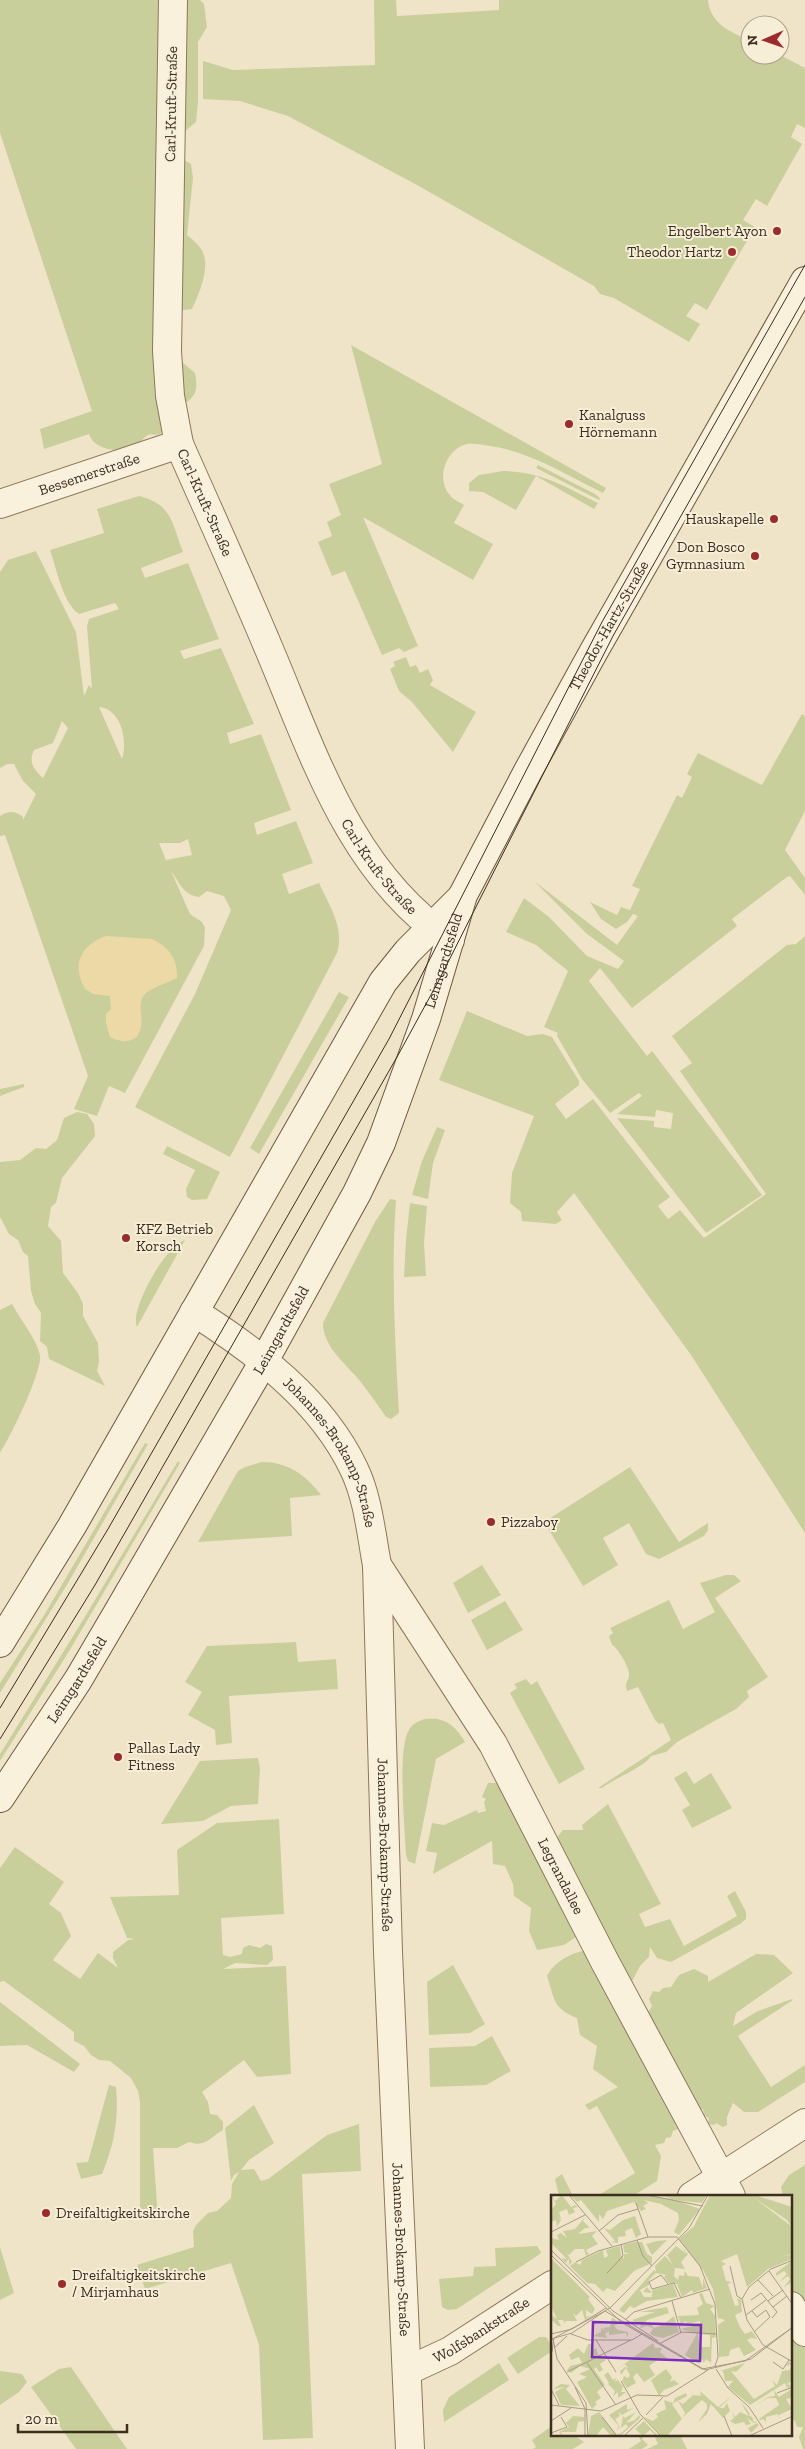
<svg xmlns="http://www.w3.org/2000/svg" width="805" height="2449" viewBox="0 0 805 2449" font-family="'Zilla Slab',serif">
<rect width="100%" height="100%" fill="#f0e4c8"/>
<path fill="#c9cf9b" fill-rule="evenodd" d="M0,0H200L204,4L207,27L198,42V102L196,122L184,132L172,152L191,164L193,178L187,235C192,239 198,244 201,249C212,265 199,294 192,309L176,311L175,336L181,347L182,362L195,373C199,394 194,399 176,408L173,418L160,434C157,435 151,434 148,435C144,437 141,443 136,445C122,454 94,451 89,434L44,449L40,429L92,411L0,133Z
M374,0H396L397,16L499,10V0H708C711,25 730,31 750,41V55H770L776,58L780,55L805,68V128L797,124L791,137L802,144L767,206L756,199L743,220L755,227L707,310L695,303L686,316L700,324L689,342L614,298L600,294L594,286L417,185L288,116L240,101L203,99V61L233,70L375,65Z
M351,345L606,488L603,493C566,475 531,452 490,446C483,445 474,443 467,444C446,449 436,478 449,494C452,499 459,502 464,505L454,523L493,544L473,580L363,517L418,646L404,652L399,648L382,655L345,571L332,576L318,542L332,536L327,522L341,515L329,484L382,464Z
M538,465L595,494L600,498L599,500L536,468Z
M503,471C543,472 563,486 598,503L594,509L536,476L516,510L483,492L469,491V483L479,475Z
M139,496C172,504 172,523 183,552L141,568L145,578L188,563L219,639L180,651L184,659L221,648L254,724L227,733L230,744L261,734L291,810L254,823L257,835L296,821L313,863L282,874L289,894L319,883C329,905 345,928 337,953L230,1157L135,1107L195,994L231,910L224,896L207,891L199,897C183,895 180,883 171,871L190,914L202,922L205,928L204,946L125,1093L109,1086L97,1116L74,1109L88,1076L5,835L0,836V816C8,811 15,810 23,817V820L36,794L23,781L14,764H7L0,768V572L8,560L36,551L76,632L84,696L89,685L92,689L87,626L89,619L119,609L115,603L79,614C63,604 56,567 50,550L104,533L97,509ZM99,707C121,709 128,740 122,759ZM62,721L68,728L43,778C34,769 28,763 34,750L53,743ZM188,839L192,855L166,860L159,843H180Z
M406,657L410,667L416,665L420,673L428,669L433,680L430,685L476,712L453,752L412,702L399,691L390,669L395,666L393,662Z
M802,714L805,716V811L785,850L805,878V895L790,876L787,877L732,919L737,926L632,1008L600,968L589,981L647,1056L652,1051L762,1195L706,1233L617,1118L654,1121V1127L671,1129L673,1113L656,1110L655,1117L617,1114L642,1096L639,1093L610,1113L582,1079L557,1036L558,1033L544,1027L568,971L536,945L506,932L524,898L549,917L587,956L618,969L624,961L587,934L534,881L617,945L638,916L633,914L627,922L616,929L601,919L590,902L617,915L621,907L630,910L640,889L632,886L677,795L682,798L692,777L687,774L698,753L762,785Z
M805,936V1533L691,1355L574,1193L557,1212L562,1220L556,1224L522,1221L521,1212L510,1203L512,1173L534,1116L439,1080L467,1011L527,1036L543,1034L552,1037L579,1081V1085L555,1104L566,1119L593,1099L670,1197L658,1206L668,1219L680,1210L704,1238L766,1194L680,1071L692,1063L672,1036L787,945L796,944Z
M339,992L349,997L259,1154L250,1148Z
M24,1084V1087L0,1096V1089Z
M77,1112L87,1114L94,1124L95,1136L62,1178L56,1203L51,1207L48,1226L61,1241L63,1273L78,1293L83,1304V1316L98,1343L99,1362L97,1371L105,1386L49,1359L47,1347L40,1341L41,1313L35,1304L31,1291L28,1256L23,1252L18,1240L9,1234L0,1217V1162L20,1160L36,1148L46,1149L57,1140L64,1118Z
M437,1127L445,1130L433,1163L428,1199L412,1195L422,1161Z
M167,1146L220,1172L207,1199L192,1200L187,1197L186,1189L195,1170L163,1154Z
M390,1199L396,1200C391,1271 395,1342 399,1413L391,1419L386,1417C378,1405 369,1393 360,1381C346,1364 323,1347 323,1323L375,1222Z
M410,1203L427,1206L424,1243L426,1276L404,1277L406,1240Z
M185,1240L137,1327C129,1310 166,1245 185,1240Z
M12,1304C20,1319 36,1338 40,1355C43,1370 10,1438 0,1453V1310Z
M145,1443L148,1444L68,1583L0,1693V1683L43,1617Z
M178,1461L180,1463L68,1653L0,1761V1754L83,1620Z
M262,1462C288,1462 306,1475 321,1495L290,1498L292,1536L198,1542L238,1471L245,1467Z
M630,1467L679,1542L708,1523V1530L704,1536L659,1559L646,1554L629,1523L603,1538L618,1565L583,1586L544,1522Z
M482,1565L501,1595L468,1613L453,1583Z
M726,1575H734L741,1581L715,1598L768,1677L747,1691L749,1697L736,1709L677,1742L666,1752L651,1756C646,1766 612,1780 602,1788H598L671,1740L663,1723L659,1724L655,1720L638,1687L627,1691L626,1686C626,1681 629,1680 629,1675C630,1668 617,1647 612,1645L609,1636L613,1633L610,1628L669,1600L683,1629L715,1612L700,1583Z
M505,1601L523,1630L487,1650L471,1620Z
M296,1642L298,1662L336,1659L338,1689L229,1696L232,1743L216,1745L215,1730L188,1715L202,1692L185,1682L207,1646Z
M526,1679L531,1685L537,1681L585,1769L559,1784L510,1693L517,1688L514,1684Z
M425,1719C444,1716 456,1726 465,1742L436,1759L415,1864L408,1861L406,1855C405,1830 397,1748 409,1730C412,1724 418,1721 425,1719Z
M258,1758L260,1768L258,1804L231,1806L203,1821L161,1824L200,1761Z
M686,1771L694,1784L711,1773L732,1808L692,1828L682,1810L690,1805L674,1778Z
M488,1783H501L554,1841L563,1830H583L582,1825L608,1804L661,1904L639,1914L645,1927L670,1919L684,1946L737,1916L727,1896L735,1891L746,1912V1919L740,1924L671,1962L657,1958L650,1947L649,1957L640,1966L623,1999L642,2022L652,2006L649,1999L653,1991L659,1992L663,1988L671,1987L679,1975L694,1969L708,1976V1982L756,1954L774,1955L793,1973L736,2013L733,2026L758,2011L792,1999L793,2000L738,2036L771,2087L805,2065V2082L758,2112H744L733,2103L727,2117V2125L723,2127L716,2123L714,2125L708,2124L709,2118L704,2116L703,2109L680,2120L675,2125L678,2129L673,2131L671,2137L666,2138L664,2143L655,2145L661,2156L657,2181L633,2196H597L635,2173L597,2106L589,2110L585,2105L618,2087L593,2069L597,2046L580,2035L577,2018C552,2008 555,1999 547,1976C555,1961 573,1951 590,1950L580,1921L576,1937L564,1945L537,1950L529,1931L531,1908L514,1896L513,1884L505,1866L493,1864L492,1841L433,1874L437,1853L426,1851L432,1823L444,1825L477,1810L478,1813L486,1811L484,1802L486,1799L482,1797Z
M279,1819L284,1914L221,1918L223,1955L230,1957L242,1954L243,1948L249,1945L260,1948L266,1944L272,1946L273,1960L267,1965L235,1963L223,1969L286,1966L291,2074L257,2077L244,2060L202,2092L208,2102L210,2114L217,2115L223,2122V2130C210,2137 206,2148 189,2142L177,2148H153L158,2218L143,2219L140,2216V2102L138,2091L131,2078L110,2061L99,2060L91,2055L84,2046L74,2041V2032L4,1981L0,1982V1868L15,1847L64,1882L49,1904L61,1913L71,1936L53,1960L80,1979L98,1953L118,1968L113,1958V1952L128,1940L135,1939L127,1938L110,1897L179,1895L177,1850L217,1823Z
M453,1965L485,2024L470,2033L429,2035L427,1982Z
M0,2002L80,2064L74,2072L27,2045L0,2046Z
M492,2036L511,2071L486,2085L430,2087L429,2048L475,2046Z
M109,2085L116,2087C119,2120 114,2145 102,2174L81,2179L76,2163L88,2162Z
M254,2105L274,2143L249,2160L241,2170L254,2169L261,2181L268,2179L327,2135L359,2124L361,2171L302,2174L313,2438L263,2440L259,2345L231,2263L145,2289L137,2265L194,2247L193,2231L196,2225L208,2213L217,2211L231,2198L232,2184L239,2172L234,2175L231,2181L225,2128Z
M805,2165V2449H803L799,2437L803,2427H797L795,2421L791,2418V2196H783L781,2187L789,2175Z
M562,2174L573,2196H559L555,2179Z
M537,2246L541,2252L540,2254L457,2309L448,2310L442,2307L439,2279L473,2276L474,2267L496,2266L495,2248Z
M0,2247L14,2293L0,2300Z
M539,2337H546L552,2346V2351L518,2374L507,2358Z
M499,2363L509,2380L444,2422L443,2410L449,2397Z
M71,2367L127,2449H76L31,2387L59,2369Z
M0,2371L22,2374L27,2382L19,2392L0,2405Z
M552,2426V2435H574L584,2442L573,2449H533L536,2447L532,2440Z
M638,2435H645L642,2439L648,2445L642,2449H629L641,2441Z
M654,2435H680L687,2449H647L658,2444Z"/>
<path fill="#ecd9a5" d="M106,936L152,939C169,947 178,959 177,978C167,983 156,986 147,992C133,1004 148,1020 137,1037C127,1043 120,1042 110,1037L106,1023V1014L111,1009L110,996L93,994L85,989C71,964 81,945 106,936Z"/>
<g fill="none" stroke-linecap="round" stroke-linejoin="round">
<defs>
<g id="minor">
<path id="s1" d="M173,0L167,351L170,396L179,444C209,512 240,580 269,649C314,755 350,872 450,940"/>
<path id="s2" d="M0,504L179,444"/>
<path id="s3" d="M194,1312C256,1351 322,1401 354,1469C368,1498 371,1533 377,1565L388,1952L410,2449"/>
<path id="s4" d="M377,1565L493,1744L605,1962L731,2196"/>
<path d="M692,2196L805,2123"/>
<path d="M791,2306L805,2332"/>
<path id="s5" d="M407,2371L450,2351L552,2285"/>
</g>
<g id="secondary">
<path d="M0,1643L72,1526L383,982L408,951L461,898"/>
<path id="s6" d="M0,1798L78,1680L118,1612L264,1361L357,1193L381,1143L426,1019L463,895L528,771L594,651L805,281"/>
</g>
</defs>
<use href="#minor" stroke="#8d765c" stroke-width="30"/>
<use href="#secondary" stroke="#6f573f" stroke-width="30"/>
<use href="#minor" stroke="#faf1dc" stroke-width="28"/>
<use href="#secondary" stroke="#faf1dc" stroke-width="28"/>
<path stroke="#3d2e20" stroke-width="1" d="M0,1708L108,1529L389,1039L602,622L805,265
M0,1739L95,1585L397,1057L438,982L613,636L805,297"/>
</g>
<g fill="#9e2a2b" stroke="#f7eed8" stroke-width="2">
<circle cx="777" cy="231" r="5"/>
<circle cx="732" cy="252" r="5"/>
<circle cx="569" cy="424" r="5"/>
<circle cx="774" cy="519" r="5"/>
<circle cx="755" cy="556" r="5"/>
<circle cx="126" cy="1238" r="5"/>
<circle cx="491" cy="1522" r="5"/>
<circle cx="118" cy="1757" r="5"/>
<circle cx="46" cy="2213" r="5"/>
<circle cx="62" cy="2284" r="5"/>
</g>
<g text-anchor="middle" stroke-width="4" stroke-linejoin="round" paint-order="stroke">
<g font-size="15" fill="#3d2e20" stroke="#f7eed8">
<text transform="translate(171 104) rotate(-89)" y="5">Carl-Kruft-Straße</text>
<text dy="5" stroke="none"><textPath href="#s2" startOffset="94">Bessemerstraße</textPath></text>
<text dy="5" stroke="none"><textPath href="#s1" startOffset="509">Carl-Kruft-Straße</textPath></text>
<text dy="5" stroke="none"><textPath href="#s6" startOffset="1326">Theodor-Hartz-Straße</textPath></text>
<text dy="5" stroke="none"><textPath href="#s1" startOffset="914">Carl-Kruft-Straße</textPath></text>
<text dy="5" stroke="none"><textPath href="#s6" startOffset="951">Leimgardtsfeld</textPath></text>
<text dy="5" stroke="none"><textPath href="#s6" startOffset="546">Leimgardtsfeld</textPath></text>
<text dy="5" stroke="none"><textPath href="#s3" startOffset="201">Johannes-Brokamp-Straße</textPath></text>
<text dy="5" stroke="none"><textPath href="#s6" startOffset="141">Leimgardtsfeld</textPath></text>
<text dy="5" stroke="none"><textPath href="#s3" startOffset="606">Johannes-Brokamp-Straße</textPath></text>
<text dy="5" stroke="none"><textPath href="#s4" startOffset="362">Legrandallee</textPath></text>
<text dy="5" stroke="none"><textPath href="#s3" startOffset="1011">Johannes-Brokamp-Straße</textPath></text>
<text dy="5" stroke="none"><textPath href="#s5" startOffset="85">Wolfsbankstraße</textPath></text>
</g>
<g font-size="15" fill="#3d2e20" stroke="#f7eed8" text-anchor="start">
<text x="767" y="236" text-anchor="end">Engelbert Ayon</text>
<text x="722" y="257" text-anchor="end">Theodor Hartz</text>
<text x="579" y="420">Kanalguss<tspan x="579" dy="17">Hörnemann</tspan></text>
<text x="764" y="524" text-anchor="end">Hauskapelle</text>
<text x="745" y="552" text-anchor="end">Don Bosco<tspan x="745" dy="17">Gymnasium</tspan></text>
<text x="136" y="1234">KFZ Betrieb<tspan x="136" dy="17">Korsch</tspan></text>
<text x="501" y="1527">Pizzaboy</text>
<text x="128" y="1753">Pallas Lady<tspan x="128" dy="17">Fitness</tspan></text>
<text x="56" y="2218">Dreifaltigkeitskirche</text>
<text x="72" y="2280">Dreifaltigkeitskirche<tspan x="72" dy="17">/ Mirjamhaus</tspan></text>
</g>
</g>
<g transform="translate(551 2195)">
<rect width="241" height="241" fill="#f0e4c8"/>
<path d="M0,0H4L2,2L4,6L11,0L20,12L24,10L27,12L22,13L24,17L18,20L16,14L8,17L10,24L6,22L10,25L6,32L5,25L0,27V15L5,9ZM19,0H94L121,4L110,0H156L151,8L124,5L149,14L128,40L123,37L128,25L127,18L110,9L93,5L97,8L92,11L95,14L90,16L83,7L56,16L52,24L48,19V27L30,5L26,7ZM159,0H204L241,12V32L236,25L202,2L240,31L241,59L232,61L241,60V64L217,74L196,92L186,59L170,66L175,69L171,71L175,86L181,87L177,89L184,111L188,110L186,103L190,105L191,117L184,120L189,132L194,139L201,136L206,144L196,142L200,143L196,145L205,155L193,161L188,152L179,155L178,161L168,162L167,130L174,125L167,123L162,94L152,75L128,44L143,31ZM84,21L90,39L85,43L81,33L74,36L75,41L67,42V48L60,47L64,46L53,33L59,35L72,25ZM34,22L32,26L39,33H34L27,39L46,36L41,41L47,49L35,55L38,59L35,61L33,54H24L18,60L16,58L21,67L18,70V63L15,68L10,63L16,64L0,48V43L8,45L6,40L10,38L16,43L12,36L24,34ZM116,45L101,60L95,49L106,46ZM84,47H91L96,59L101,62V68L83,76L64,96L56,93L52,97L44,89L36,88L19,71L24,67L29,70L31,65L52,55L53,63L57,61L55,55L69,51L70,60L73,64V59H78L73,57L72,50ZM128,49L137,59L130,67L134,74L124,73L123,81L127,85L128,80L133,81L134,76L137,81L148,82L152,93V83L156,93L142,98L141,95L131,102L126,89L117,88L113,82L115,80L105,78L98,85V90L89,95L93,102H101V98L92,97L96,92L102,99L101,95L122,89L127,102L96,106L83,113L79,111L73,118L68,115L103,75L105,77L104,71L114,61L122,70L116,60L125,51L136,59ZM0,63L39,102L37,104L44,114L41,119L35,115V122L40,120L34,125L31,115L25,121L22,118L26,126H14L15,130L12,125H7L10,131H7L0,124V120L6,124L0,111ZM241,66V87L233,92L239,84L237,81L228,87L236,79L233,76L225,81V78ZM151,98L155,108L164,111L159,114L164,121L165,142L161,143L160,168L155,164L153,168L149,162L146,166L150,170L134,160L146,139L130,134L149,129V126L136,129L135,126L130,130L127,121L148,120L146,113L152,109L148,99ZM147,139L159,140V152H149ZM116,112L118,118L96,125L92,130L99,128L103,133L113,129L123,121L128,137L112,143L103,141L99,139L102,133L96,131L89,133L90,130L81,125L104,117H88ZM61,122L69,128L63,131L67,135L77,137V143L75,138L58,140V136L54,139L56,143L42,141L50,137V133L56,137L52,133L59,132ZM102,148L104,153H111L109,157L118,165H107L98,171L104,180L93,187L86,178L82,182L85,188L76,193L71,186L73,181L77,183L79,180L75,173L70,180L69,176L74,172L77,173L74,169L65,175ZM37,149H41L42,155L45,153L47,159L55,165L49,169L52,175L48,177L45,172L43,174L54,190L46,197L50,203L44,207L46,209L41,214L26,187L36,182L28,179L39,174L29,171L20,178L16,175L19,171L31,168L28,162L20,165L18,160L27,153L33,159ZM238,167L241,168V186L236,189L241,191L236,193L234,188L223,195L228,202L241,194V203L235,204L241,214L228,220L229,225L227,219L215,222V227L212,224L209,225L208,224L228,210L225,203H217L205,210L217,202L224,201L223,195L199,210L177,192L182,186H174L172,176H169L194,168L185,177L180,176L203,204L224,191L221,185L226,190L231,176L239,175L241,169L235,171ZM115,174L121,182L119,187L123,185L128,189L113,195L108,201L100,185ZM57,177L62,185L66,183L63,187L67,185L72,192L70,197H74L76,201L74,198L67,203V197L62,201L64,196L57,189L54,191L57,195L54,191L58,188L53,180ZM10,189L19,190L15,194L29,211L10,210L4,197L13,192L2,194ZM149,196L167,212L182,200L168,213H173L176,208L179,216L172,223L160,209L156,219L147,227L156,214V209L151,205L132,222L134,218L127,206L132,209L142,200L150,201ZM135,198L136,201L121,209L131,224L116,241L110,240L93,222L102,226L107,222L105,219L115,214L113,205L122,208L124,203ZM190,208L195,213L199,219L198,220L202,223V226L206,227L203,228L196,223L200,229L195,230L197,233L206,228L208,230L200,238L193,227L184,229L179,226L183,223L181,216L184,222L189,217L198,221ZM76,209V215L83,213L71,220L67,217L69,221L64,224L69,232L65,236L68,231L58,220ZM48,217L49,218L66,241H60L52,232L45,241H37L40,221ZM85,217L75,228L84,225L88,220L89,223L69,241L66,238L69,239L77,232L75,229L70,233L72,221L74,223ZM22,221L33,222V226L27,227L25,237H10L12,241H22H11L8,237L18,232L15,228ZM93,226L106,240L105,241L99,235L92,241L84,234Z" fill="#c9cf9b" fill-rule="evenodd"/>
<path fill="none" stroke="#a89b85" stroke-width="1" d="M18,0L61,51M95,0L152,11M85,8L97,42M48,36L67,20L87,14M0,37L34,20M86,45L92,61L101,71M0,55L62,116L107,146M0,60L70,127L151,174L194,166L242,132M242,65L220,74L198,92L191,104L196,125L212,150L242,167M25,67L47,56L97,42H126L149,71L164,109L167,162L164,171M179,71L186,101L191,104M218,76L242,110M56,78L72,61L70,49M207,85L222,101M117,89L110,80L98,87L101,94L123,88L130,103M200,105L210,98L226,117L221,123M121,106L130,138M217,106L232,95M222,112L236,101M201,116L206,122L215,115L219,122L203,137M195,120L215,105M74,125L83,117L159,94M0,139L21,134L55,113M20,139L37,145H81L91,139M0,144L21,138L60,112L138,33L157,0M2,144L6,164L35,208L37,241M45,145L65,177M108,149L131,137L166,139M3,153L16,141M1,157L3,143L54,116L154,175L200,164L242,132M222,167L232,174L238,165M36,168L65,210M165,174L177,193L198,212L212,233M16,177L80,145M70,186L89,219L110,241M24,192L34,214V241M0,194L8,210M226,198L242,192M0,210L50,216L86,200L116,201L157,175M95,220L112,202M173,221L181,241M51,222L66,241M0,226L20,213M0,238L16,232L10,222M73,241L92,223M198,241L242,221"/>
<path fill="#7b2cbf" fill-opacity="0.15" stroke="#7b2cbf" stroke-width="2.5" d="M42,127L150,130L149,166L41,162Z"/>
<rect width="241" height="241" fill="none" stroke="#3d2e20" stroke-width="2.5"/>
</g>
<g transform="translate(765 40) rotate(268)"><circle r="24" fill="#f7eed8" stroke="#ada18e"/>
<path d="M0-4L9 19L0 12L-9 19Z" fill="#9e2a2b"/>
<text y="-8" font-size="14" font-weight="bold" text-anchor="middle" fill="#3d2e20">N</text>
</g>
<path d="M18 2424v8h109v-8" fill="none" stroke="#3d2e20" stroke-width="2.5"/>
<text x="25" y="2424" font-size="15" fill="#3d2e20" stroke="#f7eed8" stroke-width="4" paint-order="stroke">20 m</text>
</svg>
